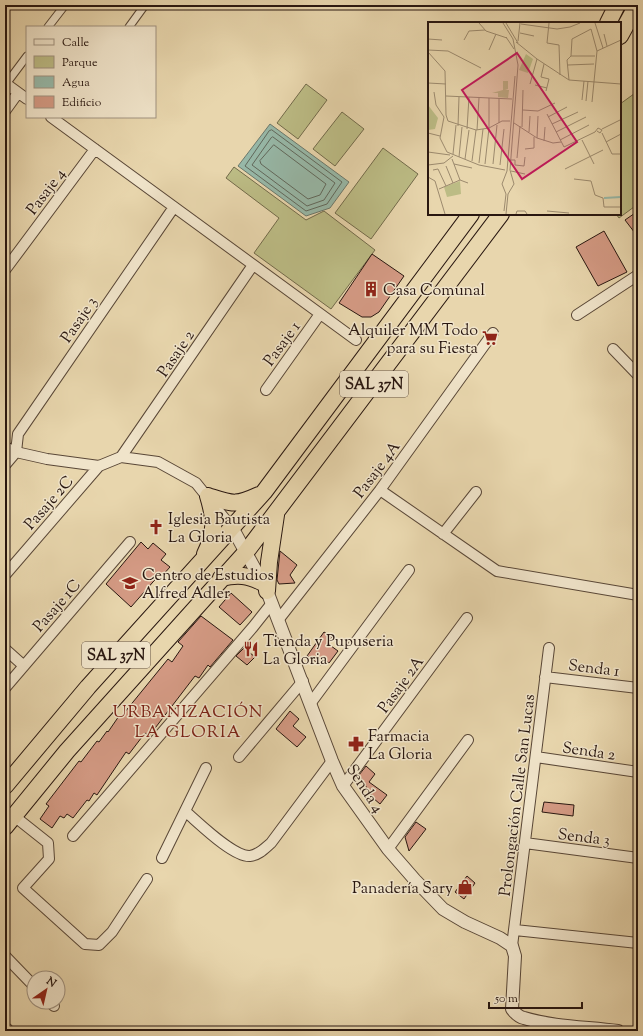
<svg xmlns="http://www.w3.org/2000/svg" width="643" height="1036" viewBox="0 0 643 1036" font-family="'Sorts Mill Goudy',serif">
<rect width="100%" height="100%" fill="#e8d6ad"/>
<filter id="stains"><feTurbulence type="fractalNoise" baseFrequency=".005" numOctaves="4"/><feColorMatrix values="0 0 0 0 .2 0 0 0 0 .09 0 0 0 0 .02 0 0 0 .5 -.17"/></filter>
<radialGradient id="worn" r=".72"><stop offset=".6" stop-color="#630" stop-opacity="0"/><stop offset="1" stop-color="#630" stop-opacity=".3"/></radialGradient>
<path fill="#bcbc85" stroke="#726a4a" d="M306,84L327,100L298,139L277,123Z
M638,91V204L619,218L616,214H620V104Z
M342,112L364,129L335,166L313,149Z
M383,148L418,174L371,239L335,213Z
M234,167L306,220L324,211L375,250L331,309L254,253L279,218L226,178Z"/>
<path fill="#97b9a9" stroke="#6b786c" d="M270,124L349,182L330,208L306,216L238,166Z"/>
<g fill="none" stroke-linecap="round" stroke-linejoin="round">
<path stroke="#60685c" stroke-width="1" d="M272,130L342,182L327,204L306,211L245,166L269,131Z
M273,137L335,183L324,200L307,206L252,165L271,138Z
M274,145L326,184L320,195L308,199L261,164L260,161Z"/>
</g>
<path fill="#d49a84" stroke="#291710" d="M638,211V237L625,220Z
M604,231L627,272L598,286L576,247Z
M372,254L404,276L379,312L371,317H362L339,303Z
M141,542L148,549L153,543L166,554L161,560L170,567L162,576L160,574L131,607L106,584Z
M280,551L297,565L290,575L295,583L279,584L277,580Z
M231,593L252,612L240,625L219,607Z
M201,616L233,640L210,667L208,665L199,678L195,676L149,736L145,733L129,754L126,752L97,795L94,793L89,801L87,800L73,818L67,814L64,818L60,816L52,828L40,819L49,806L46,804L79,761L81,762L97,741L99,742L107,731L108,732L119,716L120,718L168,659L172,662L183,646L178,642Z
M324,632L332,637L327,643L338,651L329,663L324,660L321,665L307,656Z
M244,648L255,657L247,665L236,656Z
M290,711L299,719L293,726L306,737L297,747L276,729Z
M366,766L375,774L369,782L387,795L380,804L373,798L359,775Z
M544,802L574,805L573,816L542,812Z
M416,822L426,829L409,851L405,837Z
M467,876L475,883L464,899L455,892Z"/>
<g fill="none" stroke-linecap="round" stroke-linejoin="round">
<defs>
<path id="service" d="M5,1026L9,1027L12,1031"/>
<path id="pedestrian" d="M48,27L65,5
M129,27L145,5
M6,84L27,56"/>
<path id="minor" d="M5,83L27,99
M5,111L18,93
M51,117L356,340
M5,270L95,149
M577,315L638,275
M613,349L638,375
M266,390L320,314
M5,447L16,452L47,459L99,466L121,457L158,462L196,483L233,529
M121,457L253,265
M5,465L16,452L18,434L174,207
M380,490L497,571L638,595
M443,534L476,492
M5,575L99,466
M279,619L380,490L493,333
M5,649L24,666
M545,677L638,688
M5,688L130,542
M310,704L409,570
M239,757L303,681
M536,757L638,772
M343,786L467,618
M186,812C199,823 233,857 250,856C259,855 265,848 271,843L332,761
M14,816L48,843L49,859L23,888L85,944L99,945L112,932L147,879
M73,836L253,627L272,603
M525,843L638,858
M388,849L468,740
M162,858L206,768
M515,930L638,943
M512,946L549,648
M5,956L34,986
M50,1002L54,1006"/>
<path id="tertiary" d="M233,529L267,591L332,761L343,786L388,849L415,880L443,909L465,922L500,938L512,946L515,956L512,1009C515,1013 519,1017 524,1018C554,1027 588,1027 618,1031"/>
<path id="trunk" d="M608,23L617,5
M620,36L637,5
M208,496C233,504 235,506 259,495
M205,554C216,532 215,519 208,496
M221,578C238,574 248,575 263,583
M267,591L269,562L276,515
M5,786L88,687L264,492L471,214
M5,827L67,751L246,552L501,214"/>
</defs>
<use href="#service" stroke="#594737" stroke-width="7"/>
<use href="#pedestrian" stroke="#594737" stroke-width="9"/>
<use href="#minor" stroke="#594737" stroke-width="12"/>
<use href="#tertiary" stroke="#594737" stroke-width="14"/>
<use href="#trunk" stroke="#291710" stroke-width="18"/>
<use href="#service" stroke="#f0e4ca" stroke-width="5"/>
<use href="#pedestrian" stroke="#f0e4ca" stroke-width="7"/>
<use href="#minor" stroke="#f0e4ca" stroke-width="10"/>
<use href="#tertiary" stroke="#f0e4ca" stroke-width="12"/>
<use href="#trunk" stroke="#e8d6ad" stroke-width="16"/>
</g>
<defs>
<symbol id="building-bare" viewBox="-9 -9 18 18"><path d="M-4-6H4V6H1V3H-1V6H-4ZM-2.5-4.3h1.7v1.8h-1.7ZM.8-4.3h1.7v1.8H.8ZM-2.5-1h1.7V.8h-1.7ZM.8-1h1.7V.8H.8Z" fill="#8f2418" stroke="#f0e4ca" stroke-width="2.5" paint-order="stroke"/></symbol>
<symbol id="supermarket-bare" viewBox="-9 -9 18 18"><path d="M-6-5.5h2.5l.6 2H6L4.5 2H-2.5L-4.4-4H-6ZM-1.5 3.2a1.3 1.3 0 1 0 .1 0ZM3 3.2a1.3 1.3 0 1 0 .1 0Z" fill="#8f2418" stroke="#f0e4ca" stroke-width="2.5" paint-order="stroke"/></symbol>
<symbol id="church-bare" viewBox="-9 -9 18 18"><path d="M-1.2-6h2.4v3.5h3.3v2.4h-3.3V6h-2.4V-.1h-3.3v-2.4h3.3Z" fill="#8f2418" stroke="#f0e4ca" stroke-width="2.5" paint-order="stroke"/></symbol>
<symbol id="school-bare" viewBox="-9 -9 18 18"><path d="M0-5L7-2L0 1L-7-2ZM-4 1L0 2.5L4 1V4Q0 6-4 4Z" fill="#8f2418" stroke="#f0e4ca" stroke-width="2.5" paint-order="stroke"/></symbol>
<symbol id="restaurant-bare" viewBox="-9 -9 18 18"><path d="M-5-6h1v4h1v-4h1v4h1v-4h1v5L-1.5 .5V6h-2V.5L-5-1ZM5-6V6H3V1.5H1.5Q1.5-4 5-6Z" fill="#8f2418" stroke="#f0e4ca" stroke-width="2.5" paint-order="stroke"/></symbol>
<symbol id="pharmacy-bare" viewBox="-9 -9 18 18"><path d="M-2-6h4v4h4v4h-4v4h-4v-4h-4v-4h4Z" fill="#8f2418" stroke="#f0e4ca" stroke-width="2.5" paint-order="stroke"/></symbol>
<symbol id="shop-bare" viewBox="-9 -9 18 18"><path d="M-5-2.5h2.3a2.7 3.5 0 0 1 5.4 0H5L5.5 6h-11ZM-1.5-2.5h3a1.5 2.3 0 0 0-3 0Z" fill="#8f2418" stroke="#f0e4ca" stroke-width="2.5" paint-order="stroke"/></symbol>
</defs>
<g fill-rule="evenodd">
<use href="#building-bare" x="360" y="278" width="22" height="22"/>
<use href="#supermarket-bare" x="479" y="327" width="22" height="22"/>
<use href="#church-bare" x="145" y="516" width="22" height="22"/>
<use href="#school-bare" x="119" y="572" width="22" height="22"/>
<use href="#restaurant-bare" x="240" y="638" width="22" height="22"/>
<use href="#pharmacy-bare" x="345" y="733" width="22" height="22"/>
<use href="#shop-bare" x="454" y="876" width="22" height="22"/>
</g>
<g text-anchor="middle" stroke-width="3" stroke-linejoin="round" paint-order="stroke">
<g fill="#f0e4ca" stroke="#655448" stroke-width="1">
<rect x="340" y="371" width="68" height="26" rx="3"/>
<rect x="82" y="642" width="68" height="26" rx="3"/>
</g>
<g font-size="15" font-weight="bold" fill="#291710">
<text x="374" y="389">SAL 37N</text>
<text x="116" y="660">SAL 37N</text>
</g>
<g font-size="16" fill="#291710" stroke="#f0e4ca">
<text transform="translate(45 191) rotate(-53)" y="6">Pasaje 4</text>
<text transform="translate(78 319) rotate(-56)" y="6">Pasaje 3</text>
<text transform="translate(281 343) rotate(-54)" y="6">Pasaje 1</text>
<text transform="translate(175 353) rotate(-56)" y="6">Pasaje 2</text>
<text transform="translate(376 469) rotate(-53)" y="6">Pasaje 4A</text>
<text transform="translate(48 502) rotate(-49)" y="6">Pasaje 2C</text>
<text transform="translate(56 605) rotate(-49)" y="6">Pasaje 1C</text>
<text transform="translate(594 667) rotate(7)" y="6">Senda 1</text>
<text transform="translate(400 684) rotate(-54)" y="6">Pasaje 2A</text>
<text transform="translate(589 750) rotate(8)" y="6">Senda 2</text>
<text transform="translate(366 788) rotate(57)" y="6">Senda 4</text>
<text transform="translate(516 795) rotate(-83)" y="6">Prolongación Calle San Lucas</text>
<text transform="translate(584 836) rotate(7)" y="6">Senda 3</text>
</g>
<g font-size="16" fill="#291710" stroke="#f0e4ca" text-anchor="start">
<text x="383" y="295">Casa Comunal</text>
<text x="478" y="335" text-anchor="end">Alquiler MM Todo<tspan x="478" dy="18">para su Fiesta</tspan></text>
<text x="168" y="524">Iglesia Bautista<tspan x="168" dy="18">La Gloria</tspan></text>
<text x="142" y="580">Centro de Estudios<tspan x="142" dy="18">Alfred Adler</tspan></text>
<text x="263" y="646">Tienda y Pupuseria<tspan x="263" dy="18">La Gloria</tspan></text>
<text x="368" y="741">Farmacia<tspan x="368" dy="18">La Gloria</tspan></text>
<text x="453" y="893" text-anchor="end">Panadería Sary</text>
</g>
<g font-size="17" letter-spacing="1" fill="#7a1f14" stroke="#f0e4ca">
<text x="188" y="717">URBANIZACIÓN<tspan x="188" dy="20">LA GLORIA</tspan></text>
</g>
</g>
<g transform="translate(428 22)">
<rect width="193" height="193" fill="#e8d6ad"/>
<path d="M98,32L105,37L100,51L91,48ZM75,59H80V67L77,68H81L80,76L70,75V71H64L75,68ZM0,83L10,96L7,107L0,108ZM32,159L33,172L19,175L16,165Z" fill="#bcbc85"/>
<path fill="none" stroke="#97b9a9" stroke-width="2" d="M176,176L193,175"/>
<path fill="none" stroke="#9c8a6e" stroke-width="1" d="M51,1L58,9L79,16M75,1L85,17L90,43L82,148L86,162L80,172L78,192M78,1L90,21M121,1L119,21L131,23L132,53M167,1L175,26M93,2L129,7L142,5L152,1M92,11L106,14M176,12L179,24M78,15L86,27M0,17L14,18M36,18L41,9L57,8M90,19L92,1M88,20L109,37L141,58L193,62M0,28L20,29L53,46M61,28L68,12M169,29L193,18M0,30L17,49L18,93L20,99L48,108L61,106L74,99H82M143,34L144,17L163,7L169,29L164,80M143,34H167M116,42L113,55L121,57L118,69M140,43L166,42M141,58L139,38L143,34M0,61L18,62M102,62L109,37M107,63L119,66M6,70L8,83L16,95L12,116L19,130L51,143L77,148M18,74L84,77M154,78L156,59M158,79L160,59M95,88L110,89L127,81M119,92L136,125L167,110L170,106L174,108L172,111L169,109M120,95L139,85M71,101V76M86,101L109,116L125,121L133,120M124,102L150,90M30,104L31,75M94,105L95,68M39,107L41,75M174,107L192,98M49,108L51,76M101,110L102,94M128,110L158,95M0,111L12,114M174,111L184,132H193M109,116L110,94M132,118L161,103M154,118L166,142M116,119L117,105M178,120L193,112M97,127L106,126V115M0,130L22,133M25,132L28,103M31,135L34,105M89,136L92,104M24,137L32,158M37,137L41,108M82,138H87V143L96,144L97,135M44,139L48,108M51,141L55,107M26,142L44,146M57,142L61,106V76M65,142L69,103M0,143L16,141L25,134M72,143L76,107M18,144L25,161M137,147L175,128M5,148L10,147L18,164M83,149L97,152M0,155L7,159L17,192M146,157L163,159L167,173L175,176L176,185H193M11,167L32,158L40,161M76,189L78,172L74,162L79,149L87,54M119,189L141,191M88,192L89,189H97L99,192"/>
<path fill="#c2185b" fill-opacity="0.15" stroke="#c2185b" stroke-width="2" d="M89,31L149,120L94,157L34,68Z"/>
<rect width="193" height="193" fill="none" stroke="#291710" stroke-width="2"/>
</g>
<rect width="643" height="1036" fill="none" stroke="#e8d6ad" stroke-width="20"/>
<rect x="6" y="6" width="631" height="1024" fill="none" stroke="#291710" stroke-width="2"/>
<rect x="10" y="10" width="623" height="1016" fill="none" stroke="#291710"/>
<rect x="26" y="26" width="130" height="92" fill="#f0e4ca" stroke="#a09280"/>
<rect x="34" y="39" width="20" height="6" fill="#f0e4ca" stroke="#a09280"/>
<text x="62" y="46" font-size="12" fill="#291710">Calle</text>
<rect x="34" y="56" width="20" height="12" fill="#bcbc85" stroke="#a09280"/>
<text x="62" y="66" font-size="12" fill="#291710">Parque</text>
<rect x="34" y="76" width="20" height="12" fill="#97b9a9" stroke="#a09280"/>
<text x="62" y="86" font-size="12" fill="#291710">Agua</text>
<rect x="34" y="96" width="20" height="12" fill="#d49a84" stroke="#a09280"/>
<text x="62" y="106" font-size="12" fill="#291710">Edificio</text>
<g transform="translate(46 990) rotate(34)"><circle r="19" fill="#f0e4ca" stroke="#a09280"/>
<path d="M0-3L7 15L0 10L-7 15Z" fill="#8f2418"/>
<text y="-6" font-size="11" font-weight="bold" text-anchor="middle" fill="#291710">N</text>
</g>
<path d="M489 1002v6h93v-6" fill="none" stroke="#291710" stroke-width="2"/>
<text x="495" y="1002" font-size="12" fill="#291710" stroke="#f0e4ca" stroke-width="3" paint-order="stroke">50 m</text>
<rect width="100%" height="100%" filter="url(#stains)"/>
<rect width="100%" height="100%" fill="url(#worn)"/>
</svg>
